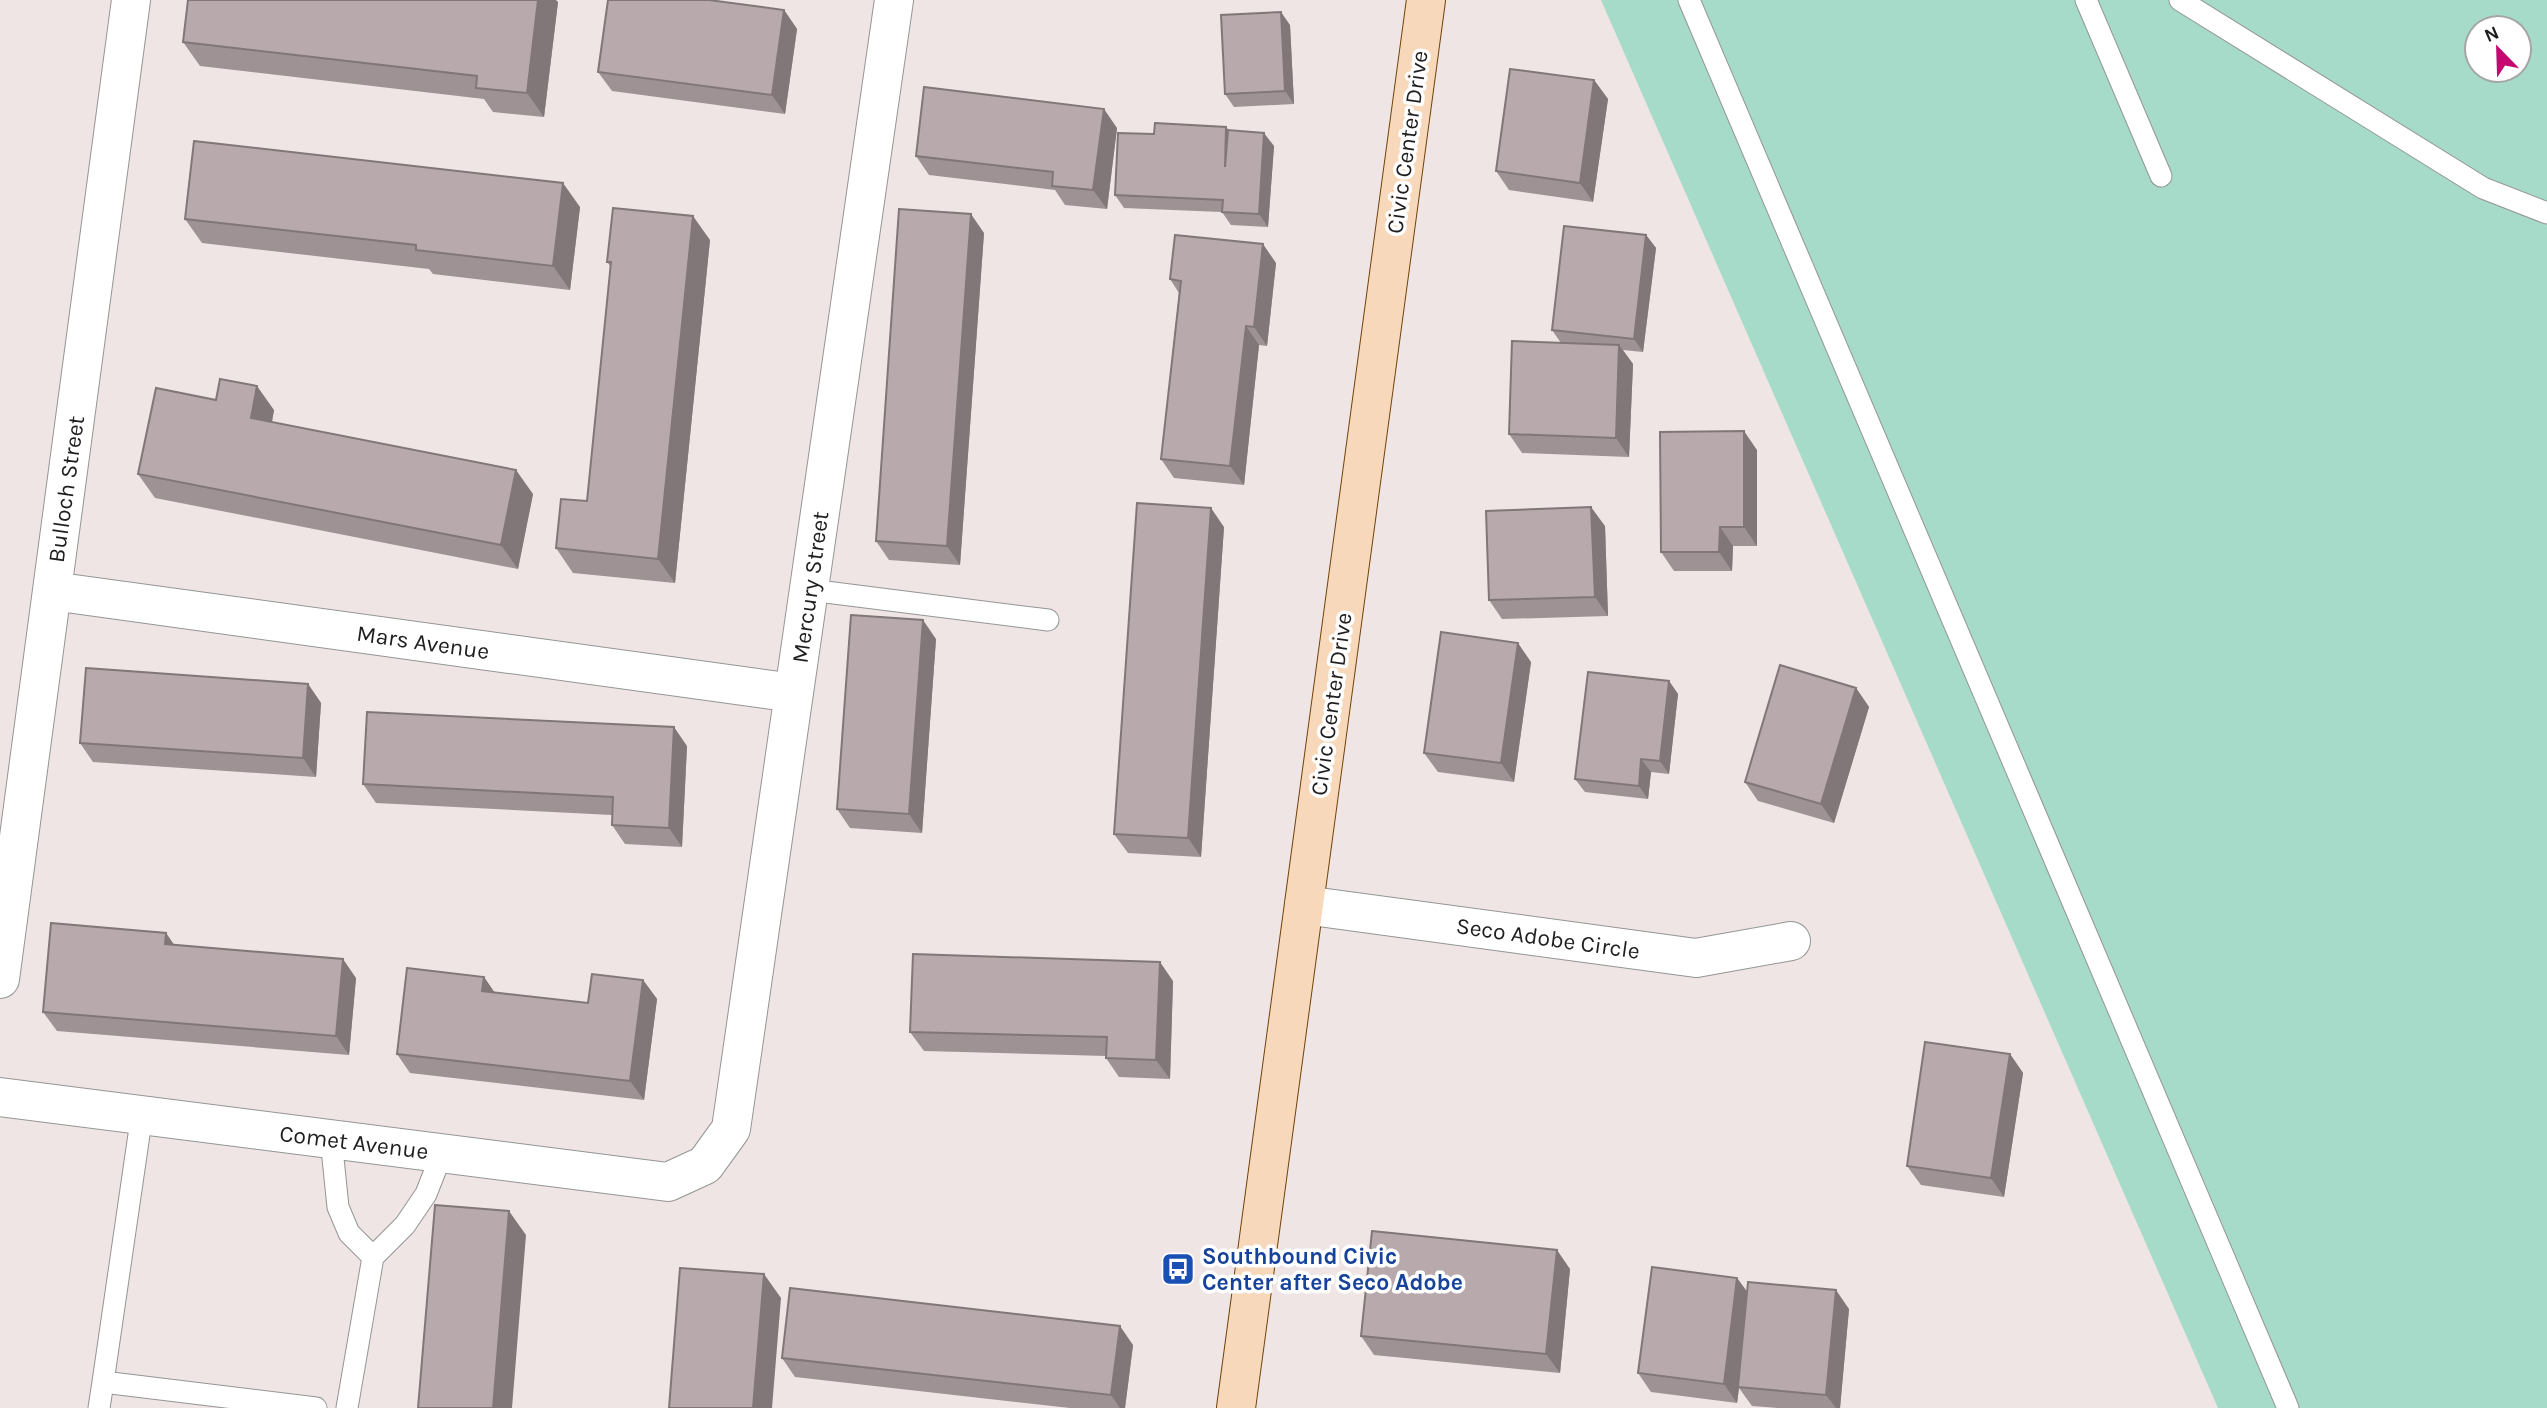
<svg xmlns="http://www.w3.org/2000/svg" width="2547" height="1408" viewBox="0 0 2547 1408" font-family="Karla,sans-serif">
<rect width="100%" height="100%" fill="#eee5e4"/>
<path fill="#a6dbc9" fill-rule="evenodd" d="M1601,0H2547V1408H2218ZM2477,28H2519V70H2477Z"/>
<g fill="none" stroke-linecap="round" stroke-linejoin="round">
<defs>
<path id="lane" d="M1689,0L2288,1408
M2086,0L2161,176
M2180,0L2483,188L2547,213
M810,590L1048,620
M331,1139L338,1207L349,1233L373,1257
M103,1382L142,1114
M99,1408L103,1382L316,1408
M347,1408L373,1257L405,1225L426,1194L442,1153"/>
<path id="street" d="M52,591L794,693
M1304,905L1696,958L1791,941
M0,979L131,0
M0,1097L668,1182L705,1165L731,1129C785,753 840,376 894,0"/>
<path id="secondary" d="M1236,1408L1426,0"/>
</defs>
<use href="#lane" stroke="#959595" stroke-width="23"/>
<use href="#street" stroke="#959595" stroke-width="40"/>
<use href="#secondary" stroke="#714209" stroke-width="40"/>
<use href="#lane" stroke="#fff" stroke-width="21"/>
<use href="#street" stroke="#fff" stroke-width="38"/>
<use href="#secondary" stroke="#f7d8ba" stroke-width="38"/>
</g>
<path fill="#9e9294" d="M558,2L544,117L493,112L484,99L200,66L183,42Z
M784,10L797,29L785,114L612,91L598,72Z
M1290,25L1294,104L1234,107L1225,94Z
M1594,80L1608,99L1593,202L1509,190L1496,171Z
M1226,127L1229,130L1274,146L1268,227L1231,225L1222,212L1124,208L1115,195L1154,134Z
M1117,128L1107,209L1065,205L1055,190L929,175L916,156Z
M580,207L570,290L433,274L429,269L202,243L185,219Z
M984,233L960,565L889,560L876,541Z
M1646,235L1656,248L1643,352L1623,350L1633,364L1629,457L1522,453L1509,434L1561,343L1552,330Z
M710,240L675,583L573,573L556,548L587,501L611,267L607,262Z
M1276,263L1267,346L1259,345L1244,485L1174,478L1161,459L1179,293L1170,279Z
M216,400L274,410L272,422L533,494L518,569L155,498L138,474Z
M1757,450V546H1733L1732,571H1674L1661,552Z
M1605,526L1608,616L1502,619L1489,600Z
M1224,527L1201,857L1128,853L1114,834Z
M936,639L922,833L850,828L837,809Z
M1531,662L1514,782L1438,772L1424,753Z
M1669,681L1678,694L1669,774L1651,772L1648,799L1585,792L1575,779Z
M308,684L321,703L316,777L93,762L80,743Z
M1856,688L1869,707L1834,823L1758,801L1745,782Z
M687,746L682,847L625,844L612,825V815L376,803L363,784Z
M166,933L174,945L356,978L349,1055L57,1031L43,1012Z
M484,977L494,992L588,1003L643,980L657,999L644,1100L410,1073L397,1054Z
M1173,981L1170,1079L1119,1077L1106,1058V1056L924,1051L910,1032Z
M2010,1054L2023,1073L2004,1197L1921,1185L1907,1166Z
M1570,1269L1560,1373L1374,1355L1361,1336Z
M1737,1278L1747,1292L1849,1309L1840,1408H1778L1752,1406L1739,1388L1737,1403L1651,1392L1638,1373Z
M1133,1345L1125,1408H1070L795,1377L782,1358Z"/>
<path fill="#817778" d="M538,0H556L558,2L544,117L527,93Z
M784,10L797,29L785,114L772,95Z
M1281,12L1290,25L1294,104L1285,91Z
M1594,80L1608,99L1593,202L1580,183Z
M1104,109L1117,128L1107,209L1093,190Z
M1226,127L1235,140L1225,167Z
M1264,133L1274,146L1268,227L1259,214Z
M563,183L580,207L570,290L553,266Z
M971,214L984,233L960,565L947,546Z
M693,216L710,240L675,583L658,559Z
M1646,235L1656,248L1643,352L1634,339Z
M1263,244L1276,263L1267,346L1254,327Z
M1246,326L1259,345L1244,485L1230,466Z
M1619,345L1633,364L1629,457L1616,438Z
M257,386L274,410L268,442L251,418Z
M1744,431L1757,450V546L1744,527Z
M516,470L533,494L518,569L501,545Z
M1591,507L1605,526L1608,616L1595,597Z
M1211,508L1224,527L1201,857L1188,838Z
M1720,527L1733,546L1732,571L1719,552Z
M923,620L936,639L922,833L909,814Z
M1518,643L1531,662L1514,782L1501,763Z
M1669,681L1678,694L1669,774L1660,761Z
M308,684L321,703L316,777L303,758Z
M1856,688L1869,707L1834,823L1821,804Z
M674,727L687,746L682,847L669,828Z
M1641,759L1651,772L1648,799L1639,786Z
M166,933L179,952L165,944Z
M343,959L356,978L349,1055L336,1036Z
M1160,962L1173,981L1170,1079L1156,1060Z
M484,977L497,996L482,991Z
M643,980L657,999L644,1100L630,1081Z
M2010,1054L2023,1073L2004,1197L1991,1178Z
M509,1211L526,1235L512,1408H493Z
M1557,1250L1570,1269L1560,1373L1546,1354Z
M764,1274L781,1298L772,1408H753Z
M1737,1278L1751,1297L1737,1403L1724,1384Z
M1836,1290L1849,1309L1840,1408H1836L1826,1395Z
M1120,1326L1133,1345L1125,1408H1120L1111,1395Z"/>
<path fill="#b8aaac" stroke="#817778" stroke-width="2" d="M188,0H538L527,93L476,88L477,76L183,42Z
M608,0H709L784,10L772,95L598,72Z
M1281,12L1285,91L1225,94L1221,15Z
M1510,69L1594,80L1580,183L1496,171Z
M924,87L1104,109L1093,190L1052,186L1053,172L916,156Z
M1155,123L1226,127L1225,167L1228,130L1264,133L1259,214L1222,212L1223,200L1115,195L1118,133L1154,134Z
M194,141L563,183L553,266L416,250V245L185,219Z
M613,208L693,216L658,559L556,548L561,499L587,501L611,262H607Z
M899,209L971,214L947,546L876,541Z
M1564,226L1646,235L1634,339L1552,330Z
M1175,235L1263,244L1254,327L1246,326L1230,466L1161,459L1181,281L1170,279Z
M1512,341L1619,345L1616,438L1509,434Z
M220,379L257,386L251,418L516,470L501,545L138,474L156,388L216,400Z
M1744,431V527H1720L1719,552H1661L1660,432Z
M1137,503L1211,508L1188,838L1114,834Z
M1591,507L1595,597L1489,600L1486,511Z
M851,615L923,620L909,814L837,809Z
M1441,632L1518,643L1501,763L1424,753Z
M1780,665L1856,688L1821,804L1745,782Z
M86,668L308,684L303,758L80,743Z
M1588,672L1669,681L1660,761L1641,759L1639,786L1575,779Z
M367,712L674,727L669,828L612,825L613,797L363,784Z
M51,923L166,933L165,944L343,959L336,1036L43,1012Z
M913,954L1160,962L1156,1060L1106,1058L1107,1037L910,1032Z
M407,968L484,977L482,991L588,1003L592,974L643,980L630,1081L397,1054Z
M1925,1042L2010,1054L1991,1178L1907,1166Z
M435,1205L509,1211L493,1408H418Z
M1372,1231L1557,1250L1546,1354L1361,1336Z
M1652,1267L1737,1278L1724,1384L1638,1373Z
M680,1268L764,1274L753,1408H669Z
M1748,1282L1836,1290L1826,1395L1738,1387Z
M790,1288L1120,1326L1111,1395L782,1358Z"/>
<defs>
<symbol id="bus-square" viewBox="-11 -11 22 22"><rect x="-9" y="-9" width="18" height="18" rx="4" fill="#1a4fb4" stroke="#fff"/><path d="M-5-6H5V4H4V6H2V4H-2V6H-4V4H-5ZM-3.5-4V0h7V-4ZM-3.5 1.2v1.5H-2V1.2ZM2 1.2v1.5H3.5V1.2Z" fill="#fff"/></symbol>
</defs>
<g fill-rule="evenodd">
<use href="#bus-square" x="1159" y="1250" width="38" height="38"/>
</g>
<g text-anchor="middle" stroke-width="7" stroke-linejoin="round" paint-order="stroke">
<g font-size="23" fill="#1e1e1e" stroke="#fff">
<text transform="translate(1407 142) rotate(-82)" y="8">Civic Center Drive</text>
<text transform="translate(66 489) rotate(-82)" y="8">Bulloch Street</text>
<text transform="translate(810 587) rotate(-82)" y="8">Mercury Street</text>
<text transform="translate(423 642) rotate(8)" y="8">Mars Avenue</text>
<text transform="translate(1331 704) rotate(-82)" y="8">Civic Center Drive</text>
<text transform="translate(1548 938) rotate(8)" y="8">Seco Adobe Circle</text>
<text transform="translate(354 1142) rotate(7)" y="8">Comet Avenue</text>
</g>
<g font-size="23" font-weight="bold" fill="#164399" stroke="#fff" text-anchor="start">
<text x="1202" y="1264">Southbound Civic<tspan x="1202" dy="26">Center after Seco Adobe</tspan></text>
</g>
</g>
<g transform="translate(2498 49) rotate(337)"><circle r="33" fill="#ffffff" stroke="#a5a5a5" stroke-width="2"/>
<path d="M0-5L12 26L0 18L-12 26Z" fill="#c40872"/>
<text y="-10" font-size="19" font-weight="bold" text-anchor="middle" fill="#1e1e1e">N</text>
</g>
</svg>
